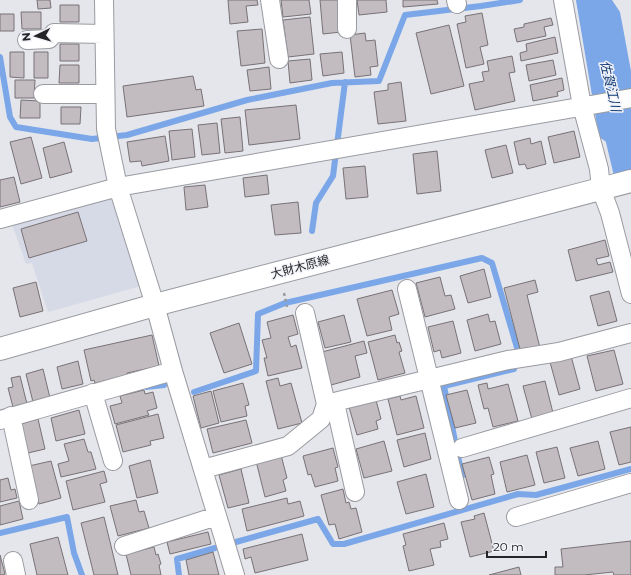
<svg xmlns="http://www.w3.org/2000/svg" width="631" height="575" viewBox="0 0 631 575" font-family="Montserrat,'Noto Sans JP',sans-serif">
<rect width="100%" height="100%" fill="#e4e6ec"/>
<path fill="#d6d9e6" d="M111,197L141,286L48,312L32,263L26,264L12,224Z"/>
<path fill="#7ba7e8" d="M576,0H612L620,12L631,71V137L630,139L608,143L599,137Z"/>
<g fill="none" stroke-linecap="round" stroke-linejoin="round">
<path stroke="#7ba7e8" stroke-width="6" d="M0,57L10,117L16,127L92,139L127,135L247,100L332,83L379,81L405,15L481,6L520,0
M312,231L316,203L333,176L345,82
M146,387L164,385
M194,392L256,371L258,314L285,303L482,258L492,263L518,351
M462,476L444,386L514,369
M0,533L67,517L74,553L82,575
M236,542L318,519L333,544H344L518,494L536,495L631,469
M179,575L177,559L215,548"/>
<path stroke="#7ba7e8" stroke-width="35" d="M594,0L606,67L631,172"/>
</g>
<path fill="#c2bcc0" stroke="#787276" d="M37,0H50L51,8L38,9Z
M228,0H257L258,5L246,6L248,22L230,24Z
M281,0H309L311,14L283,17Z
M320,0H338L341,32L323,34Z
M357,0H386L387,12L359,15Z
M403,0H437L438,4L403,7Z
M60,5H79V22H60Z
M21,12H41V29H22Z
M482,13L488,45L480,47L484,64L466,68L457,24L466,22L465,16Z
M0,14H14V31H0Z
M310,17L314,54L288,57L283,20Z
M551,18L553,25L544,27L546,36L517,42L514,29L524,27V24Z
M449,25L464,86L431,94L416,33Z
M262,29L265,63L241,66L237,31Z
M365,33L366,41L375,40L378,66L370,67L371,75L355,77L350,35Z
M555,37L558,53L521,61L520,53L527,51L526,44Z
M60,44H79V61H60Z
M10,52H24V78L10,77Z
M34,52H48V78H34Z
M342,52L344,73L323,76L320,54Z
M512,56L515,72L509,73L515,101L475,110L469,84L484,81L482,72L489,71L487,61Z
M310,59L312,80L290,83L288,61Z
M553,60L556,75L529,81L526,65Z
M60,65H79V83H59Z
M269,67L271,89L250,91L247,70Z
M193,76L196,90L201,89L204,106L127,117L123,86Z
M562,78L564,90L557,92L558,96L533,101L530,85Z
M15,80H35L34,98H15Z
M401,82L406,121L378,124L374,92L388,90V84Z
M21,100L40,101V118H20Z
M296,105L300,139L249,145L245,110Z
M61,107H81L80,124H61Z
M240,117L243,151L225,153L221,119Z
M217,123L220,153L202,155L198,125Z
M192,129L195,157L172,160L169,131Z
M574,131L580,157L554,163L548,137Z
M165,136L169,161L142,166L141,161L130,162L127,142Z
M31,137L42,178L21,184L10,142Z
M530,138L531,144L541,141L546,164L527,169L525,164L519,165L514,142Z
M64,142L72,172L50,178L43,148Z
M506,145L513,173L492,178L485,150Z
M437,151L441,191L417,194L413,154Z
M365,166L368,197L346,199L343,168Z
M267,175L269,194L245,197L243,178Z
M14,177L20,202L0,207V180Z
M205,185L208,207L186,210L184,187Z
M298,202L301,233L275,235L271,205Z
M78,212L87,241L29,258L21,229Z
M605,240L609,256L596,259L598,265L610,262L613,272L576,281L568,250Z
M484,269L491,297L468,303L460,276Z
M440,277L445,296L451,295L455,309L425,317L416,283Z
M535,280L538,292L527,295L540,348L521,353L504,288Z
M36,282L43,311L20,317L13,288Z
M392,290L399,314L389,317L392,330L367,336L357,299Z
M609,291L617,321L598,326L590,296Z
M488,314L490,322L495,321L501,344L475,351L467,320Z
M293,315L298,334L288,337L291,347L296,345L302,368L268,376L264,358H267L262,340L271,338L267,322Z
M344,315L351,342L325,348L318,322Z
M453,321L461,353L442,358L440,350L434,352L428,327Z
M239,323L252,364L224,373L210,333Z
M152,335L159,366L127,373V376L95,383L94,380L91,381L84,350Z
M395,335L397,343L399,342L402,351L399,352L405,373L378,380L368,342Z
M364,341L367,353L355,356L360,377L331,385L322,352Z
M614,350L623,384L596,391L587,356Z
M571,356L580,389L559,395L550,362Z
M78,361L83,384L62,389L57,367Z
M43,369L50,398L33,402L26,374Z
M20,376L27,404L13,407L8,388L13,387L11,378Z
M278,378L280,386L291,383L302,423L278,429L266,381Z
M545,381L554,417L533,423L523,386Z
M243,383L249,405L245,406L247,416L221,422L213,391Z
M487,383L488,389L508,384L518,421L493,427L488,408L484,409L478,385Z
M144,390L145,394L153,392L157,408L147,411L149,415L115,424L110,406L122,403L120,396Z
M467,390L476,423L455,428L446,395Z
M211,391L219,423L201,428L193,396Z
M400,396L401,400L416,396L424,428L397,435L388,399Z
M376,400L381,419L376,421L378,429L357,435L349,407Z
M79,410L85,434L56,441L51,418Z
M158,414L164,438L150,441L151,445L123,452L116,425Z
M38,419L45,449L28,453L21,424Z
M246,420L252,443L213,453L207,429Z
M631,427V462L619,465L610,432Z
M425,433L431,459L404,467L397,440Z
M84,439L88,452H91L96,469L61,477L58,464L69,461L64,444Z
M384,441L392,471L364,478L356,449Z
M598,441L605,469L578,476L570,448Z
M557,447L565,478L544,483L536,452Z
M333,448L338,467L335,468L338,481L315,487L311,474L308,475L303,456Z
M281,455L287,478L283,480L286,491L265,497L256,461Z
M527,455L535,485L507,492L500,462Z
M489,457L494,474L491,475L495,494L472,500L462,464Z
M150,460L158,493L137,498L129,466Z
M51,461L61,498L39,504L29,466Z
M241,469L249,503L228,508L219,475Z
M104,471L107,482L100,484L105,502L73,510L66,481Z
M426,474L434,507L406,514L397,482Z
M8,478L11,490L15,489L17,498L0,502V480Z
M343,489L346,503L349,502L351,509L356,508L362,532L339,539L335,524L329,525L321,495Z
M287,498L288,504L300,501L304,516L247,531L242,509Z
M136,500L139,512L144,511L149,528L118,536L110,506Z
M19,501L23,519L0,525V506Z
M484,513L494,551L470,557L461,522L475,519L474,516Z
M104,517L118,575H94L81,523Z
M444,523L448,539L440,541L441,547L430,549L434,565L409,571L403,546L406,545L403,534Z
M208,532L211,544L170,554L167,542Z
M302,534L308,560L255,573L251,557L245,559L243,549Z
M58,537L68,575H37L30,544Z
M631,541V575H614L613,572L584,575H555V567H563L561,549Z
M154,547L156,555L158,554L161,564L159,565L161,575H131L126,554Z
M213,552L219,575H189L186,560Z
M0,555L5,574L2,575H0Z
M519,567L521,575H489Z"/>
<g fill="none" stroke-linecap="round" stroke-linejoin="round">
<defs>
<path id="minor" d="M104,0L106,129L118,187L155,305L173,371L235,575
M270,0L279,59
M456,0L457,4
M563,0L582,106L599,169L601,189L610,213L631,294
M347,29V0
M27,40L49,39L54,33L104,34
M43,94H105
M0,219L118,187L631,98
M407,289L459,500
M305,313L326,404
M93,393L113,461
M335,403L355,492
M11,416L29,500
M0,420L173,371
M462,448L631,398
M203,469L288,446L321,419L326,404L508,360L559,352L631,333
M516,517L631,483
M124,546L217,516
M13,561L16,575"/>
<path id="tertiary" d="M0,349L155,305L631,181"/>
</defs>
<use href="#minor" stroke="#9a9ba1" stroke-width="20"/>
<use href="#tertiary" stroke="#9a9ba1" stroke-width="24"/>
<path stroke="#9b9ca1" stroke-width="2.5" stroke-dasharray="3 3" stroke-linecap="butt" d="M284,293L287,307"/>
<use href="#minor" stroke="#fff" stroke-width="18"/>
<use href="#tertiary" stroke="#fff" stroke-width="22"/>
</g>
<g text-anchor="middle" stroke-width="3" stroke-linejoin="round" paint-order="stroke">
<g font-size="12" fill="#252527" stroke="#f2f3f9">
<text transform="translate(300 267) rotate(-15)" y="4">大財木原線</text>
</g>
<g font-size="13" font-style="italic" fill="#0f3872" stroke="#f2f3f9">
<text transform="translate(611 86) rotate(77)" y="5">佐賀江川</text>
</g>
</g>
<g transform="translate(36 36) rotate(265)" stroke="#f2f3f9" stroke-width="3" paint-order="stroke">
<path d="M0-3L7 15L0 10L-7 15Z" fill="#252527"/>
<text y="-6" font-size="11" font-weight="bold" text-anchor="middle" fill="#252527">N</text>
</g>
<path d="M487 551v6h59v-6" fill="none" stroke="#252527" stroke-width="2"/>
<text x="493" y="551" font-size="12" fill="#252527" stroke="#f2f3f9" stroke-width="3" paint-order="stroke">20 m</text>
</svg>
